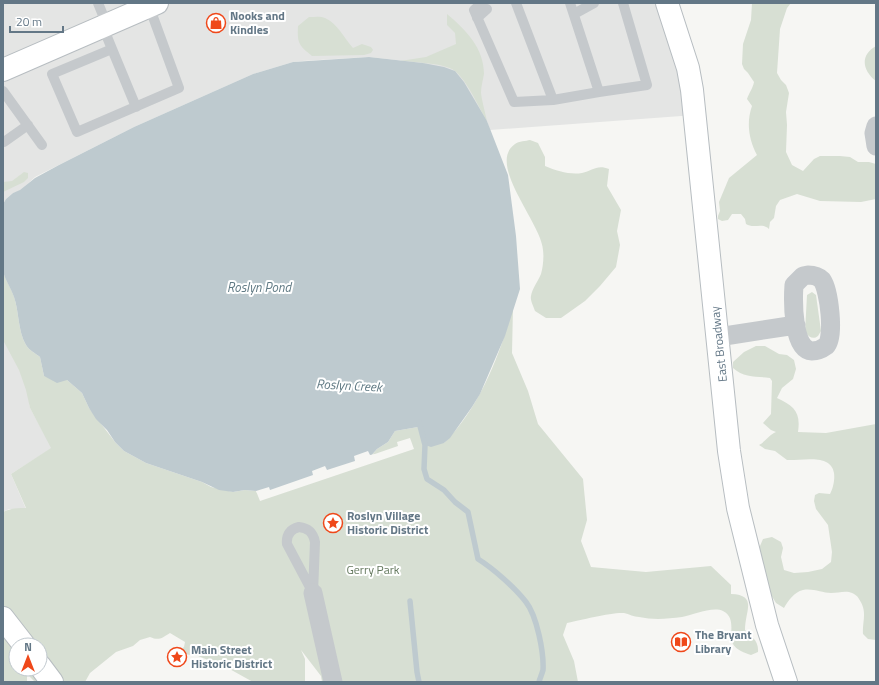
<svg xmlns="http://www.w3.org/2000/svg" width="879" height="685" viewBox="0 0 879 685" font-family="'Titillium Web',sans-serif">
<rect width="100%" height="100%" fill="#f6f6f3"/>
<path fill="#e4e5e4" d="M3,3H666L695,115L490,130L487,121L423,63L369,57L302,61L293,62L253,74L134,127L35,177L20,191L13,193L6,199L3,204Z
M3,271L14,297L30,408L52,448L11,474L26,509H9L3,512Z"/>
<path fill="#d7dfd3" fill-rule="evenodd" d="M752,3H791L787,8L780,29L777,73L781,80L786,85L789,93L786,112L787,125L786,152L792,165L803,171L814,159L820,156H840L850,157L858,162H869L876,164V199L861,202L820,201L797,194L780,200L776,206L774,218L770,222L769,229C762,222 754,229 746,224L745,219L741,214H732L728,220L722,221L718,219V216L720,211L719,202L729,178L757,155C749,140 746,123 752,106L747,99C749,93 753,88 754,82L748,73L744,69L742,64L743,44L751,20Z
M447,14C466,30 484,48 484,74C483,80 481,86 481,93C482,101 485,112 487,121C478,106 468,82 455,71C445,63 413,62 400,61L426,57L456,44L455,33L447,25Z
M309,17C314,17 321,16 325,18C338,24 344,38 353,48L362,44L371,47L373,50L371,53L364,55L312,56C299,45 297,44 298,26Z
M876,46V81C862,70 860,55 876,46Z
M530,140L538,143L545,157V166C557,171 570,175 582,173C592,171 597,164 609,169L607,186L621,210L617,231L620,245L616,267L600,286L585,301L561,318H546L535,311C534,307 530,301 531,296C532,289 538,281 541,274C543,267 544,257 543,250C542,224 486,164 515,144C519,141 526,141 530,140Z
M24,172L28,173V178L24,182L3,192V182L12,181Z
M3,271C5,280 11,288 14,297C19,311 18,332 26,345C29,350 35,353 40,357L44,376L67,380L82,393L89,408L115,442L124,451L146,463L202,482L211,487L233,492L245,490L256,491L260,501L414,449L410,438L397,442L398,446L372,455L377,449L388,442L395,431L418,427L423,430L422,440L444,443C480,407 500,355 513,307L512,353L528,391L538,424L583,479L587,520L581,541L591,567L646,572L711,566L731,585V594C758,595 745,611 745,630C751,637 759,640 758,652L751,655C745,653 736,650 733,644C728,634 737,618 723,611C713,606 692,615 682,617C667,619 653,620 639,617C634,617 629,614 624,613C612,612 581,620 567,623L563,635L574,661L578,682H322L321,676L301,650L305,659V682H253L226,667L198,656L177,653L184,647L185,642L170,633C162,638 159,641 150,637L140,640L133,646L116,652L90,673L85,682H35L27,674V682H3V512C11,508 18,508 26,508L11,474L51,448L30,408L26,390L19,370L3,340ZM16,645H40V669H16Z
M812,292L816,295L821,331L818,336C813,340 809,337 805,332L807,295Z
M756,346H765L779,354L787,355L794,360L796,369L793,379L782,388L777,398C794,406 801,412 798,432L826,433L876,424V640L868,639L863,634C862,621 868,612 859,599C858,596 853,593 849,592C843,591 837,593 831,593C822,593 813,588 803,590C794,592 788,601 784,608L776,603L768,590L767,576L760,562V546L763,539L772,537L781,542L783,548L781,557L784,570L794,573L808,572L822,569L831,562L832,552L828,525L816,509L814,501L815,495L819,493L830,494C833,489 835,480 834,473C831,453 800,461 787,460L775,451L765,449L759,445C766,441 769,435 776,432L771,430L763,423L771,414L772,381L770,378C756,376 744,378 733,368V362L744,352Z"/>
<path fill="#becacf" d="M369,57L423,63L444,67L455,71L464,82L487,121L508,175L516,236L520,289L505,336L480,394L472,407L450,438L444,443L431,447L425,445L422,440L423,430L418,427L395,431L388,442L377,449L369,458L268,492L245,490L233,492L219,490L202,482L146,463L124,451L115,442L107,430L96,419L89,408L82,393L67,380L57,383L44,376L40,357C35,353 29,350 26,345C18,332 19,311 14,297C11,288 5,280 3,271V204L6,199L13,193L20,190L35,178L59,165L134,127L253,74L293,62Z"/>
<path fill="#f6f6f3" d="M368,451L370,455L376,454L369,460L268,493H257L256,491L269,487L270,490L313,475L312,471L325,466L327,470L355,461L354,456Z"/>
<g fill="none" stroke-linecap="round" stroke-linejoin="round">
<path stroke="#becacf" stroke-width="5.5" d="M419,422L425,445L424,469L427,479L444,490L455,502L468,512L478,559C494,569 515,588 526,602C537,616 544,653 543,670C542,674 540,678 539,682
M410,601L417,672L419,682"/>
<defs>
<path id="secondary" d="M667,3L688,68L692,90L729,451L738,508L767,625L786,682
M3,70L157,3
M3,618L24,645
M40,666L52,682"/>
</defs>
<use href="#secondary" stroke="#b7bdc1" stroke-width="24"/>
<path stroke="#c5c9cc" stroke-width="10" d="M98,3L107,25
M482,3L474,10L514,102L553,100
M516,3L553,100L599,92L570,3
M574,14L594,3
M477,18L487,9
M103,27L112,49
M3,91L42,145
M599,92L647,85L623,3
M136,107L112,49L52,74L77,132L179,88L149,6
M4,142L28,125
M299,527C308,528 313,532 315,542L313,593L287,544C286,535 290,529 299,527Z"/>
<path stroke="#c5c9cc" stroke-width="19" d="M876,126L874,133L876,146
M808,275C813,275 818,276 822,280C829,290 835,337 826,346C822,349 817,351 812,351C792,350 793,299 794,285L803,276Z
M718,337L796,325
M313,593L333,682"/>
<use href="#secondary" stroke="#fff" stroke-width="22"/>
</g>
<defs>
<symbol id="shop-ring" viewBox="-11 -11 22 22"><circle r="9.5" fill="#fff" stroke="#ef481a" stroke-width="1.5"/><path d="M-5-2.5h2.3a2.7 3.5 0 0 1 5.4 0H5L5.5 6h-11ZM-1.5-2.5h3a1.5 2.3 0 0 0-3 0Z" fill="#ef481a"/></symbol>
<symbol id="sight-ring" viewBox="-11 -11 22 22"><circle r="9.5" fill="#fff" stroke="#ef481a" stroke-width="1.5"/><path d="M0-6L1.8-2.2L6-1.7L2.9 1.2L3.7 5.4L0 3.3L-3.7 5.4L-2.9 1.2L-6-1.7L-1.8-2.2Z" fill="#ef481a"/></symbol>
<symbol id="library-ring" viewBox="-11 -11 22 22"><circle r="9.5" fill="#fff" stroke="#ef481a" stroke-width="1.5"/><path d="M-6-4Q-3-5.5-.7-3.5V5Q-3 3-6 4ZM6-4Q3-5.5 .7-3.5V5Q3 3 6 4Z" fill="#ef481a"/></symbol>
</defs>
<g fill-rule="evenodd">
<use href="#shop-ring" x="205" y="12" width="22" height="22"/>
<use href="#sight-ring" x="322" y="512" width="22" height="22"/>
<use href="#library-ring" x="670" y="631" width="22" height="22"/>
<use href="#sight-ring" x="166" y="646" width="22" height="22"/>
</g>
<g text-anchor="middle" stroke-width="4" stroke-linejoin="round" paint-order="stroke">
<g font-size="12" font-weight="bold" fill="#637786" stroke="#fff" text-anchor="start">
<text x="230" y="20">Nooks and<tspan x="230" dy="14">Kindles</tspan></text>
<text x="347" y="520">Roslyn Village<tspan x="347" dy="14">Historic District</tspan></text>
<text x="695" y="639">The Bryant<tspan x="695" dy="14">Library</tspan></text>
<text x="191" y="654">Main Street<tspan x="191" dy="14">Historic District</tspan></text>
</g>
<g font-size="12" fill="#637786" stroke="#fff">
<text transform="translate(719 344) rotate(-96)" y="4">East Broadway</text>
</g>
<g font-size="12" fill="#64785e" stroke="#fff">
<text x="373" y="574">Gerry Park</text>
</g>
<g font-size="13" font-style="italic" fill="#5f7983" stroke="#fff">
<text x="259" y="292">Roslyn Pond</text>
<text transform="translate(349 385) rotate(3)" y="5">Roslyn Creek</text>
</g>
</g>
<rect width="879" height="685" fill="none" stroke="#637786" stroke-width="8"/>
<g transform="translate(28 657)"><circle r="19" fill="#ffffff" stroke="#c1c9cf"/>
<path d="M0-3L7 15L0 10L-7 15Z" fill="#ef481a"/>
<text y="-6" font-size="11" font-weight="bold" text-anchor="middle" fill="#637786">N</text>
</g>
<path d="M10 26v6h53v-6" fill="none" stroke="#637786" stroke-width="2"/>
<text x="16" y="26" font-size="12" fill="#637786" stroke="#ffffff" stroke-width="3" paint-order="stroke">20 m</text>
</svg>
